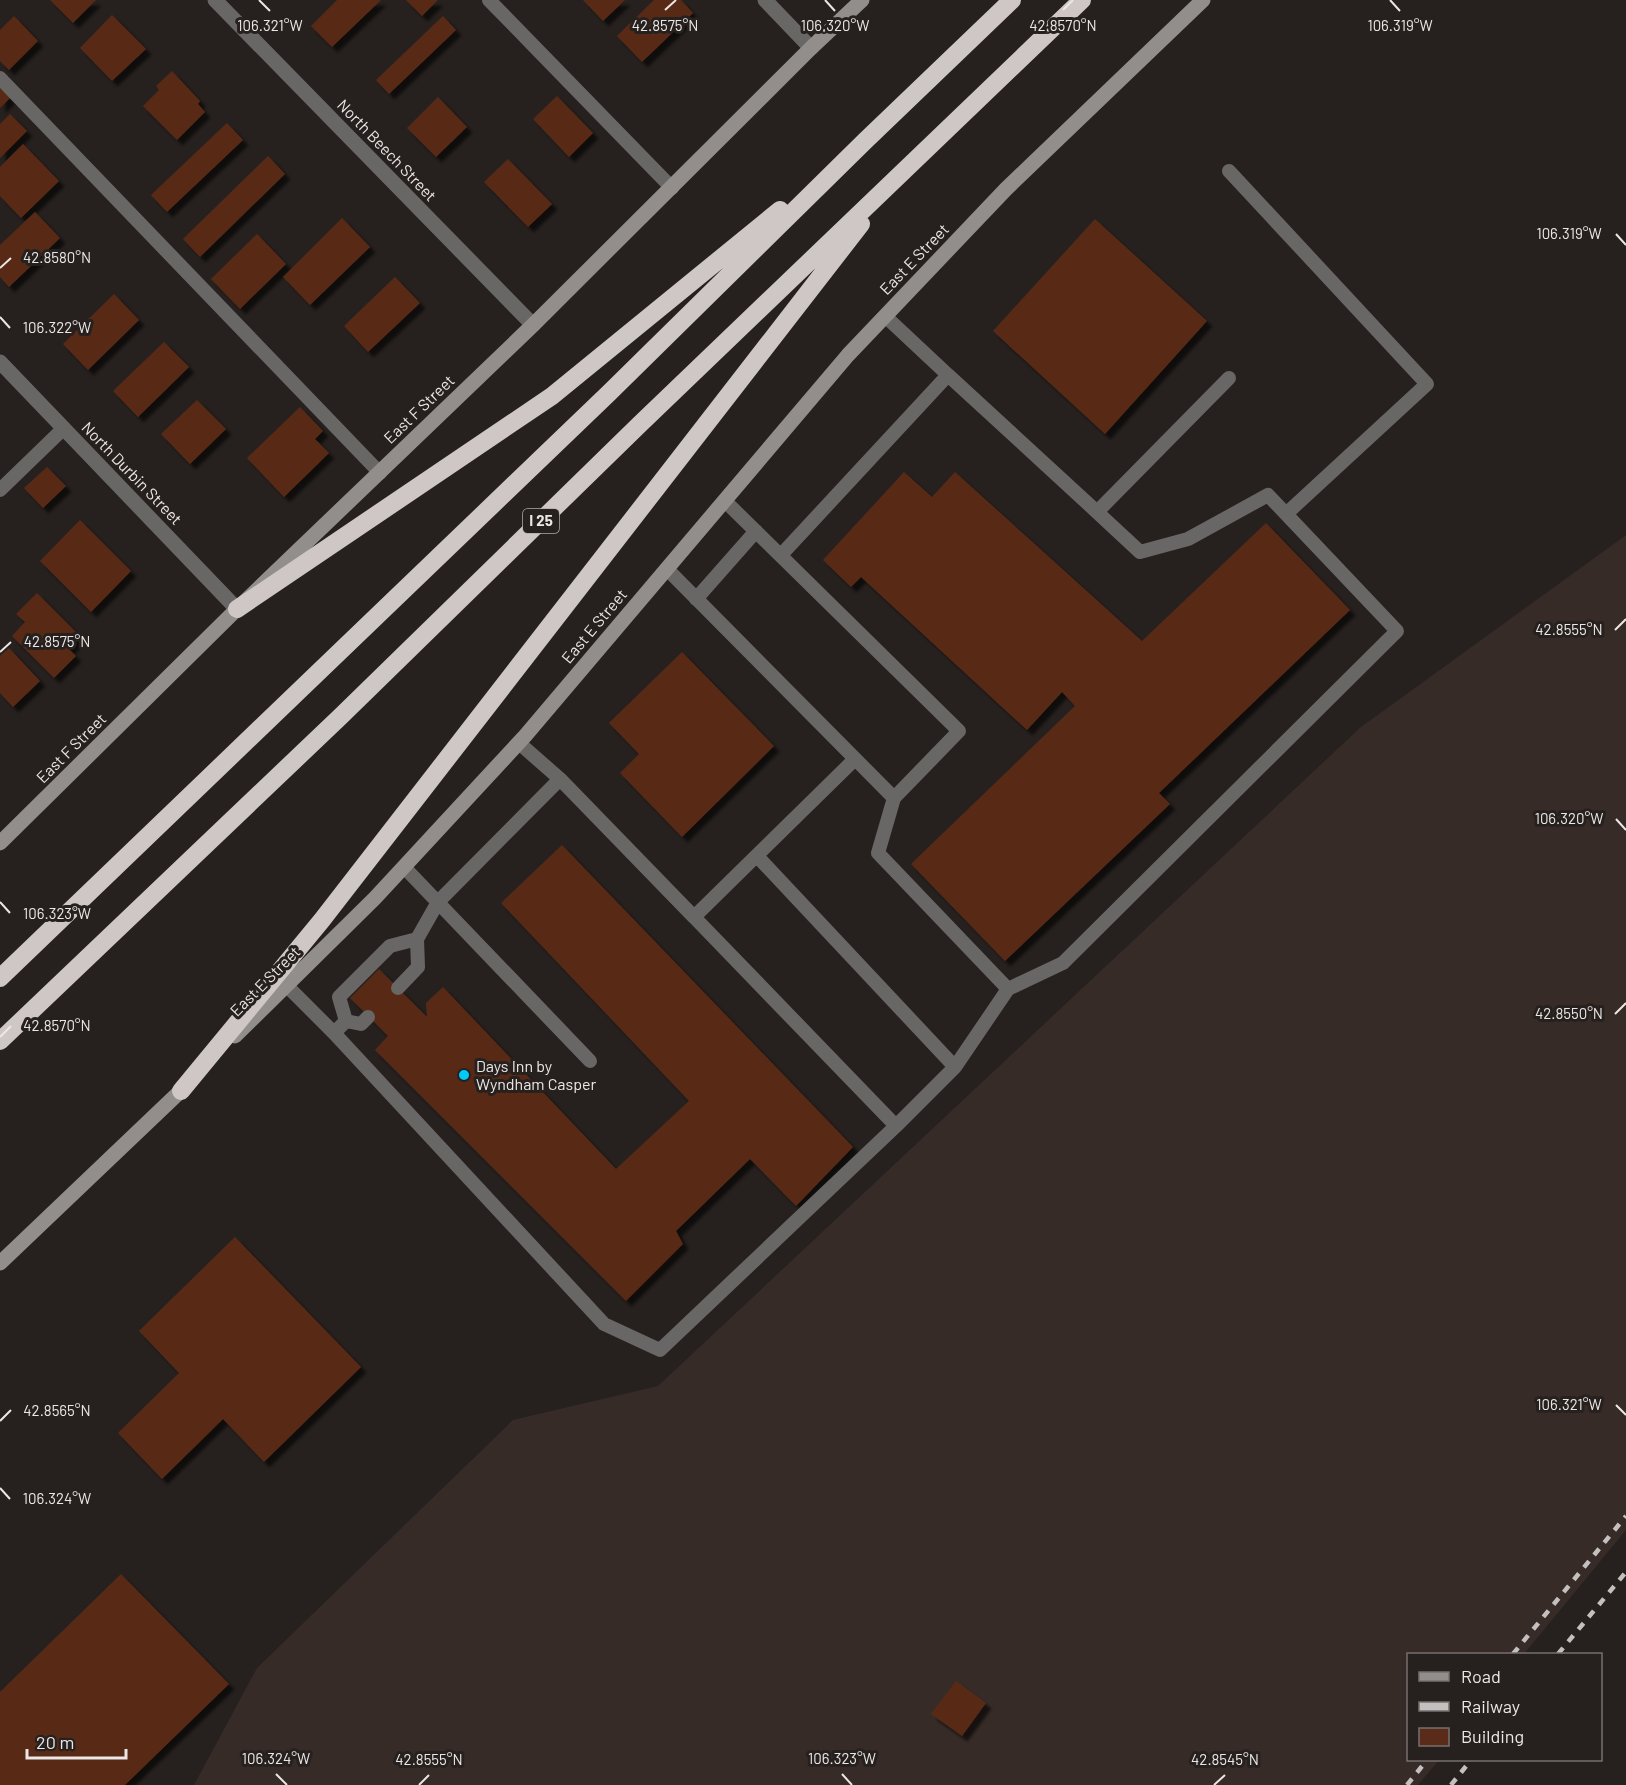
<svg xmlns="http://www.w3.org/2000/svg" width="1626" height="1785" viewBox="0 0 1626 1785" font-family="Barlow,sans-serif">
<defs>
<filter id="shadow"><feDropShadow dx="5.5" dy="5.5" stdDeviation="1.5" flood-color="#0009"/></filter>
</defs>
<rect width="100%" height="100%" fill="#26211f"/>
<path fill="#362b27" d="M1626,535V1530L1524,1654H1408V1760H1439L1418,1785H194L257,1668L513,1420L658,1386L1361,727Z"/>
<path fill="#592b18" filter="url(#shadow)" d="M50,0H96L73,23Z
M337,0H381L332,47L311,26Z
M406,0H438L422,16Z
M583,0H625L603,21Z
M654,0H681L693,13L642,62L617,36Z
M112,15L146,49L112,81L80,48Z
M14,16L38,41L9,70L0,61V30Z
M443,16L456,30L389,94L376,80Z
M172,71L200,101L198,104L205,112L177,140L143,106L159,90L156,86Z
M0,88L10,98L0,108Z
M557,96L593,133L569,157L533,119Z
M438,97L467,127L436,157L407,128Z
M10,114L27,131L0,158V124Z
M227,123L243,140L167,212L151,195Z
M23,144L59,181L21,218L0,196V167Z
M268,156L285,174L200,257L183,239Z
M508,159L552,204L528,227L484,182Z
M35,212L60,238L9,287L0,277V245Z
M342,218L370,247L310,305L283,277Z
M1095,219L1207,321L1105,434L993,331Z
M257,234L286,264L240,309L211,279Z
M395,277L420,303L368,352L344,326Z
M114,294L139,320L88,370L63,344Z
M164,342L189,367L138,417L113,391Z
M197,400L226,429L190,464L161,434Z
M300,407L323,431L315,439L329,453L284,497L247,458Z
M47,467L66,486L43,508L24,488Z
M904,472L932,497L955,472L1142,641L1266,523L1350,610L1159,793L1170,804L1005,961L911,864L1075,706L1062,692L1027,730L861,577L851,587L823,560Z
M80,520L131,571L91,612L40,561Z
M37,593L81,637L69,649L76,656L54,678L12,636L25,622L16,614Z
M9,648L40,681L13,707L0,693V656Z
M682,652L774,746L682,837L620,773L639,754L609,723Z
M562,845L853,1147L796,1206L750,1159L676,1231L683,1244L626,1301L375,1050L388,1036L350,998L379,969L427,1017L426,1003L443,987L616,1169L689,1101L501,903Z
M235,1237L361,1367L264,1462L223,1419L162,1479L118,1433L179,1373L139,1331Z
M121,1574L229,1684L125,1785H0V1692Z
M956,1681L986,1703L962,1736L931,1714Z"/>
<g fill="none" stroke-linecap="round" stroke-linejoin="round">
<path stroke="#696766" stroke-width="14" d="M489,0L672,188
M0,78L380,473
M1229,171L1427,384L1286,514
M948,375L1097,512L1229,378
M0,490L64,428
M781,555L948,375L885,316
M667,569L894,798L959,731L725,501
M696,599L756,531
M519,743L560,779L694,917L855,759
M894,798L878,853L1008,989L1063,963L1397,631L1268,495L1188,539L1140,552L1097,512
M404,867L590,1061
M694,917L896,1126L955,1067L757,856
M286,985L334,1033L604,1324L660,1350L896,1126
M398,988L418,967L417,939
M346,1021L361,1024L368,1017
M334,1033L346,1021L339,997L390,946L417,939L438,902L560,779
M955,1067L1008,989"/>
<path stroke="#696766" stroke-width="15" d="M215,0L533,325
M765,0L811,48
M0,362L237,609"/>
<path stroke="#928e8c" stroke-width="15" d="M0,843L237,609L533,325L811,48L862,0
M235,1036L375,898L525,736L848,355L1006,189L1203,0
M0,1263L189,1083"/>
<path stroke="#cec7c5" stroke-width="18" d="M237,609L552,396L780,210
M0,978L609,393L865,141L1012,0
M0,1041L341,716L639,425L1082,0
M181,1091L322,920L861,224"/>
<path stroke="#c4c0bf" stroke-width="4.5" stroke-dasharray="8 8" stroke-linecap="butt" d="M1513,1654L1626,1516
M1558,1654L1626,1572
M1407,1785L1427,1760
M1451,1785L1471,1760"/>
</g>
<path fill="none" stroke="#ebe7e6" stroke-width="2" d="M259,0L270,11M825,0L835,11M1390,0L1400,11M665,10L676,0M1063,10L1073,0M1616,234L1626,245M0,268L11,258M0,317L10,328M1615,630L1626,619M0,652L11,642M1616,819L1626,830M0,902L10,913M1615,1014L1626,1003M0,1037L11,1026M1616,1405L1626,1415M0,1421L11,1410M0,1488L10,1499M276,1774L287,1785M842,1774L852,1785M419,1785L429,1775M1214,1785L1225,1775"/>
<circle fill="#00cbf8" stroke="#26211f" stroke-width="2" cx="464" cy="1075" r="6"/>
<g text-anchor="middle" stroke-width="6" stroke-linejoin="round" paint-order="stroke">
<rect fill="#26211f" stroke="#b0acaa" stroke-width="1.5" x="523" y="509" width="36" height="24" rx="4.5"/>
<g font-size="15" font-weight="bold" fill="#ebe7e6">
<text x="541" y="526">I 25</text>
</g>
<g font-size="16" fill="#ebe7e6" stroke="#26211f">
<text transform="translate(387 150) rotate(46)" y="6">North Beech Street</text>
<text transform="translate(914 259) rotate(-46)" y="6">East E Street</text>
<text transform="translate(419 409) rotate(-44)" y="6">East F Street</text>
<text transform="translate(132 473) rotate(46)" y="6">North Durbin Street</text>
<text transform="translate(594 626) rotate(-50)" y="6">East E Street</text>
<text transform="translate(71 748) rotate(-45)" y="6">East F Street</text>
<text transform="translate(265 981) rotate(-45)" y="6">East E Street</text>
</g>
<g font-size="16" fill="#ebe7e6" stroke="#26211f" text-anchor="start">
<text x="476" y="1072">Days Inn by<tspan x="476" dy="18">Wyndham Casper</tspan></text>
</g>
</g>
<g font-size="15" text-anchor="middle" fill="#ebe7e6" stroke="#26211f" stroke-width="6" stroke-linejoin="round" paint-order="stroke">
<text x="665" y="31">42.8575°N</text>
<text x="1063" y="31">42.8570°N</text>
<text x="270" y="31">106.321°W</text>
<text x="835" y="31">106.320°W</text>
<text x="1400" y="31">106.319°W</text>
<text x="1569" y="239">106.319°W</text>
<text x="57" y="263">42.8580°N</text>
<text x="57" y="333">106.322°W</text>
<text x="1569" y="635">42.8555°N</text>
<text x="57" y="647">42.8575°N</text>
<text x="1569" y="824">106.320°W</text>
<text x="57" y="919">106.323°W</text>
<text x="1569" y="1019">42.8550°N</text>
<text x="57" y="1031">42.8570°N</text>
<text x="1569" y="1410">106.321°W</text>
<text x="57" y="1416">42.8565°N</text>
<text x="57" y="1504">106.324°W</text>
<text x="276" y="1764">106.324°W</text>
<text x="842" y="1764">106.323°W</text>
<text x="429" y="1765">42.8555°N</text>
<text x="1225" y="1765">42.8545°N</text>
</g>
<rect x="1407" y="1653" width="195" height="108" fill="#26211f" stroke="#75706f" stroke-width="1.5"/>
<rect x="1419" y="1672" width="30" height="9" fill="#928e8c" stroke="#75706f" stroke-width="1.5"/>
<text x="1461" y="1683" font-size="18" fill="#ebe7e6">Road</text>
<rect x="1419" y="1702" width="30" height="9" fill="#c4c0bf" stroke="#75706f" stroke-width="1.5"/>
<text x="1461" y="1713" font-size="18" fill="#ebe7e6">Railway</text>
<rect x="1419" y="1728" width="30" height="18" fill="#592b18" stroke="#75706f" stroke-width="1.5"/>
<text x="1461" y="1743" font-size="18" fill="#ebe7e6">Building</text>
<path d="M27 1749v9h99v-9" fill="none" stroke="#ebe7e6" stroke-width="3"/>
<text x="36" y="1749" font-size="18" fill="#ebe7e6" stroke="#26211f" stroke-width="4.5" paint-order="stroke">20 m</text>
</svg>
